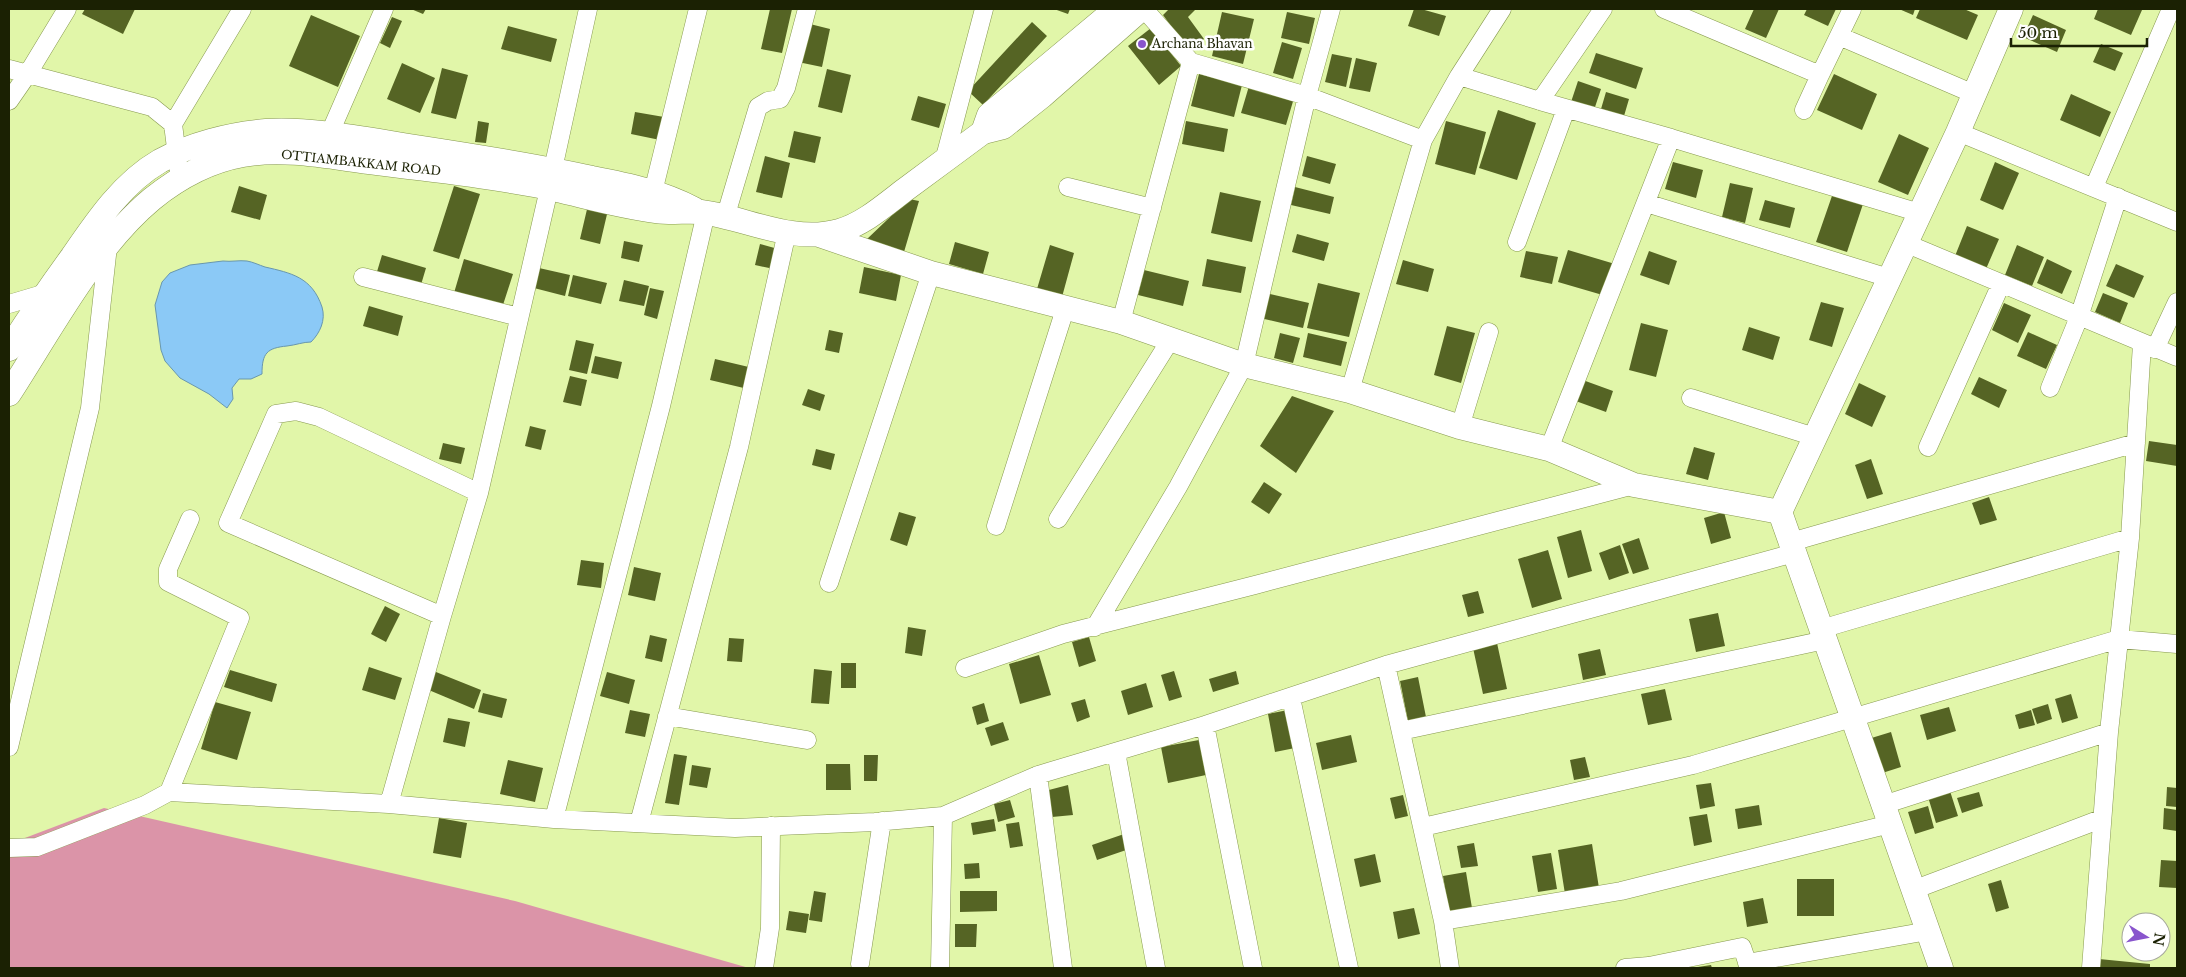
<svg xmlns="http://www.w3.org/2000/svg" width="2186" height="977" viewBox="0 0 2186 977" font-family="'Libre Baskerville',serif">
<rect width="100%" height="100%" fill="#e1f6a9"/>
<path fill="#db94a8" d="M104,808L515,901L749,968H9V844Z"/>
<path fill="#8bc9f6" stroke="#6997ad" d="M223,261C231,262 239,260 247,261C253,262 259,265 265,267C291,273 312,277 322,307C326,320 320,333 311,342C303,342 296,345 287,346C267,348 262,353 262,374L251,379H239L232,388L233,399L227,408L209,394L180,378L165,361L161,350L155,305L162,282L170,273L190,265Z"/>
<path fill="#556424" d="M85,9H135L123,34L82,14Z
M411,9H426L423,14Z
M770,9H792L782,53L761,49Z
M1054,9H1070L1068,14Z
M1169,9H1196L1188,17L1204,39L1190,52L1163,15Z
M1414,9H1421L1446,16L1439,36L1408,26Z
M1754,9H1779L1766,38L1745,29Z
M1807,9H1836L1828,26L1804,15Z
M1899,9H1915L1913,15Z
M1920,9H1964L1978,15L1967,40L1916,18Z
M2098,9H2140L2142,10L2131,35L2094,19Z
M1222,12L1254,19L1243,64L1212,56Z
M1287,12L1315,18L1309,44L1281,38Z
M311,15L360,36L338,87L289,66Z
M2033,15L2066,30L2057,52L2023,37Z
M392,17L402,21L390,48L380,43Z
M1032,22L1047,36L983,105L968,91Z
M806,23L830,29L822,67L798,62Z
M508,26L557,39L551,62L501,49Z
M1151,28L1181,66L1159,85L1128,46Z
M1282,42L1302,48L1293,79L1273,73Z
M2101,44L2123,53L2115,71L2093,62Z
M1596,53L1643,68L1636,89L1589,73Z
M1332,54L1352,58L1346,87L1325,82Z
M1356,58L1377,63L1370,92L1349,88Z
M402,63L435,78L420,113L387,99Z
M442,68L468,75L456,119L431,113Z
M827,69L851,75L842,113L818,107Z
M1199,74L1242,85L1234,117L1191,106Z
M1834,74L1877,94L1862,130L1817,110Z
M1578,81L1601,89L1594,110L1571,102Z
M1249,86L1294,98L1286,125L1241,113Z
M1606,92L1629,99L1624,116L1601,109Z
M2071,94L2111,112L2100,137L2060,120Z
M918,96L946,104L939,128L911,120Z
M1498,110L1536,123L1517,180L1479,168Z
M635,112L664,117L660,140L631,134Z
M478,121L489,123L486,143L475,142Z
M1186,121L1228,129L1224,152L1182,144Z
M1446,121L1486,132L1475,175L1435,164Z
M794,131L821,137L815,163L788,157Z
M1899,134L1929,148L1908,195L1878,182Z
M765,156L790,163L782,198L756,192Z
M1307,156L1336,164L1330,184L1302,176Z
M1673,162L1703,170L1696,198L1665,189Z
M1995,162L2019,173L2003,210L1980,200Z
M1730,183L1753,188L1745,223L1722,217Z
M239,186L267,195L260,220L231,212Z
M454,186L480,194L459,259L433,251Z
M1295,187L1334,197L1330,214L1291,205Z
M1220,192L1261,201L1252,242L1211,233Z
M1833,193L1863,204L1847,252L1816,242Z
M909,199L919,201L904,252L866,240Z
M1765,200L1795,208L1790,228L1759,220Z
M588,205L608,210L600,244L580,239Z
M1967,226L1999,239L1986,269L1955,256Z
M1297,234L1329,243L1324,261L1292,252Z
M624,241L643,245L639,262L621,258Z
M955,242L989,252L983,274L949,264Z
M760,244L778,249L774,269L755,265Z
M1050,245L1074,253L1062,297L1037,289Z
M2017,245L2044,257L2032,286L2005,275Z
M1568,250L1615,264L1606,296L1558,282Z
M1526,251L1558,257L1552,284L1520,277Z
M1649,251L1677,261L1669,285L1640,275Z
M382,255L426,268L420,288L376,275Z
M464,259L513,274L502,308L454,293Z
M1207,259L1246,267L1241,293L1202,286Z
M2047,259L2072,271L2062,294L2037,283Z
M1403,260L1434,269L1428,292L1396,284Z
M2116,264L2144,276L2134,298L2106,286Z
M864,267L901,275L896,301L859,293Z
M539,268L570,275L565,296L534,288Z
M1144,270L1189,281L1183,306L1138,295Z
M573,275L607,283L601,304L568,296Z
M624,280L649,286L644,306L619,301Z
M1318,283L1360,293L1349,337L1307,328Z
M650,288L664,291L657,319L644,315Z
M1266,293L1309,303L1303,328L1260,318Z
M2103,293L2128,303L2120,323L2095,312Z
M1821,302L1844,308L1832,347L1809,340Z
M2004,303L2031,315L2018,343L1992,330Z
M369,306L403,316L398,336L363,326Z
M1641,323L1668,330L1656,377L1629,370Z
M1447,326L1475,333L1461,383L1434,375Z
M1749,327L1780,337L1773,360L1742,350Z
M829,330L843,333L839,353L825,350Z
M2028,332L2057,345L2046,369L2017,356Z
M1280,333L1300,338L1293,363L1274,358Z
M1308,333L1347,342L1341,366L1303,357Z
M576,340L594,344L587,374L569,370Z
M595,356L622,362L618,379L591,373Z
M715,359L753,368L748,389L710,380Z
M570,376L587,380L581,406L563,402Z
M1979,377L2007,390L1999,408L1971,394Z
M1580,379L1613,391L1606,412L1573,400Z
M1859,383L1886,396L1872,427L1845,414Z
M808,389L825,395L820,411L802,405Z
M1292,396L1334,411L1296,473L1260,446Z
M530,426L546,430L541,450L525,446Z
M2149,441L2177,445V466L2146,461Z
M443,443L465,448L461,464L439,459Z
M1694,447L1715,453L1708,480L1686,474Z
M816,449L835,454L831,470L812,465Z
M1871,459L1883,494L1867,499L1855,465Z
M1264,482L1282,494L1269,514L1251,502Z
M1989,497L1997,520L1980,525L1972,503Z
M899,512L916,517L907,546L890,540Z
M1724,512L1731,538L1711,544L1704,518Z
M1581,530L1592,571L1568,578L1557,537Z
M1639,538L1649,569L1633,574L1622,544Z
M1620,545L1629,573L1609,580L1599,553Z
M1548,550L1562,599L1532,608L1518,559Z
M581,560L604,563L601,588L577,585Z
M634,567L661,573L655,601L628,595Z
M1478,591L1484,613L1468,617L1462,595Z
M385,606L400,614L386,642L371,634Z
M1718,613L1725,646L1696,652L1689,619Z
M908,627L926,630L922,656L905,653Z
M650,635L667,639L662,662L645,658Z
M1089,637L1096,661L1079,667L1072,642Z
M729,638L744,639L742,662L727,661Z
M1497,643L1507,689L1483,694L1473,648Z
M1600,649L1606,675L1583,680L1578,654Z
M1039,655L1051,695L1020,704L1009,664Z
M841,663H856V688H841Z
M369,667L402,678L395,700L362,690Z
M814,669L832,671L829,704L811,703Z
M230,670L277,684L272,702L224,687Z
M431,670L481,690L474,709L424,688Z
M1174,671L1182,697L1169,701L1161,675Z
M1236,671L1239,684L1213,692L1209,679Z
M607,672L635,680L629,704L600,696Z
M1418,677L1426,717L1408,721L1400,681Z
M1146,683L1153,707L1128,715L1121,691Z
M1665,689L1672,720L1648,725L1641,694Z
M483,693L507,699L502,718L478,712Z
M2071,694L2078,718L2062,723L2055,699Z
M1085,699L1090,717L1077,722L1071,703Z
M215,702L251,712L237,760L201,749Z
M984,703L989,721L977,725L972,707Z
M2048,704L2052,719L2037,724L2032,709Z
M1949,707L1956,731L1927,740L1920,715Z
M630,710L650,714L645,737L625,733Z
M1288,710L1295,748L1275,752L1268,714Z
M2031,710L2035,725L2019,729L2015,715Z
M448,718L470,722L465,747L443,742Z
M1003,722L1009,740L991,746L985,728Z
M1891,732L1901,767L1876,775L1865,740Z
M1351,735L1357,762L1322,770L1316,743Z
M1199,740L1206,775L1168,783L1161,747Z
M674,754L687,756L679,805L665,803Z
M864,755H878L877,781H864Z
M1585,757L1590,777L1574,780L1570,760Z
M508,760L543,768L535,802L500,794Z
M826,764H850L851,790H826Z
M692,765L711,768L707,788L689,785Z
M1711,783L1715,806L1700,809L1696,785Z
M1068,785L1073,815L1052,817L1045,791Z
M2167,787L2177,788V807L2166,806Z
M1950,791L1958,816L1936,823L1928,797Z
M1979,792L1983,806L1962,813L1957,798Z
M1403,795L1408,816L1395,819L1390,798Z
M1010,800L1015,817L998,822L994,804Z
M1759,805L1762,825L1738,829L1735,809Z
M1928,806L1934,828L1915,834L1908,812Z
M2164,808L2177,810V831L2163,829Z
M1707,814L1712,842L1694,846L1689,817Z
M439,818L467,823L461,858L433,853Z
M994,819L996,831L973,835L971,823Z
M1019,822L1023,846L1010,848L1006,824Z
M1127,833L1132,848L1097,860L1092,845Z
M1474,843L1478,866L1461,868L1457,846Z
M1592,844L1599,888L1565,894L1558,850Z
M1551,853L1557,889L1538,892L1532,856Z
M1375,854L1381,882L1360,887L1354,859Z
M2161,860L2177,861V888L2159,887Z
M979,863L980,878L965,879L964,864Z
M1466,872L1472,908L1449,912L1443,876Z
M1797,879H1834V916H1797Z
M2001,880L2009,908L1996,912L1988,884Z
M814,891L826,893L822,922L809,920Z
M960,891H997V911L960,912Z
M1763,898L1768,923L1747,927L1743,902Z
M1414,908L1420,934L1398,939L1393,912Z
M789,911L809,914L806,933L786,930Z
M955,924H977L976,947H955Z
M2099,959L2150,964V968H2098Z
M1711,965L1712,968H1699L1698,967Z"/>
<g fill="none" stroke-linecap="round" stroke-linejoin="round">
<defs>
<path id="street" d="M1144,9L1191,62L1307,96L1423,140
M1664,9L1820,75L1852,9
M1839,36L1974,94
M9,69L152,107L173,124L180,180
M1459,76L1540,101L1671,138L1549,449
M9,101L27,75L67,9
M1540,101L1603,9
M1804,110L1820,75
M173,124L242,9
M1958,132L2177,222
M329,135L384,9
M1671,138L1920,213
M944,161L984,9
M553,169L588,9
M1068,187L1152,208
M2094,187L2171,9
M653,192L698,9
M1646,203L1889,278
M725,218L758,107L768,101L780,99L786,88L807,9
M1517,242L1566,109
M1905,243L2177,357
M363,277L519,317
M9,304L46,293
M1121,322L1191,62
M2155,349L2177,302
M2050,388L2079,317L2118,197
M1350,391L1423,140L1459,76L1502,9
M1691,398L1815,437
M1460,427L1489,332
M1928,447L2001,284
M1058,519L1171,339
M996,526L1066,306
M1791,542L2136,443
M829,583L931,273
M442,616L228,523L276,414L296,411L319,417L479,493
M1095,627L1178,487L1244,365L1307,96L1331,9
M1821,629L2130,538
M1386,665L1443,921L1450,968
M965,668L1063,634L1255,585L1634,485
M1291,698L1349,968
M667,716L807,740
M1205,725L1253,968
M1401,731L1825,640
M9,747L90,408L108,246
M1116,752L1156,968
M1038,775L1063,968
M169,792L240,618L168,582V569L190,519
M389,804L442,616L479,493L549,189
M1883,805L2109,732
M554,819L661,406L706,213
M639,823L739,447L787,232
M1423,827L1693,765L2119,639L2177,644
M9,848L37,847L145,805L169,792L389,804L554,819L735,828L875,822L943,816L1038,775L1205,725L1386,665L1794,553
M1913,890L2101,819
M1443,921L1621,891L1890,824
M1747,963L1928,931
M860,964L882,821
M764,968L770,928L771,826
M940,968L943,816
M1625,968L1649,966L1742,947L1749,968
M2091,968L2109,732L2130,538L2142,344"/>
<path id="secondary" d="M983,132L989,115L1116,9
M819,235L931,273L1121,322L1244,365L1350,391L1460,427L1549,449L1634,485L1780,512
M9,349C29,318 50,287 72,257C96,222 122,183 160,161C191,144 230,134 266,131C313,128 370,140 416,147C475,156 534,165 592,178C628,185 662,192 694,209
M9,394C50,331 94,247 152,199C178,178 209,161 243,155C286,147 334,158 377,163C430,170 482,175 534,185C575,193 615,206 656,211C671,213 686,211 701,212C747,218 792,244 839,231C864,224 886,204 906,189C932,170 957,151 983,132L1003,127L1042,96L1141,9
M1941,968L1780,512L1958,132L2011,9"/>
</defs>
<use href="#street" stroke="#87994f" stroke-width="19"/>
<use href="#secondary" stroke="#87994f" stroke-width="25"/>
<use href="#street" stroke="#fff" stroke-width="18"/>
<use href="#secondary" stroke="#fff" stroke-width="24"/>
</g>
<circle fill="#8955cd" stroke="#fff" stroke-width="2" cx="1142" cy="44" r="5"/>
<g text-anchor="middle" stroke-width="5" stroke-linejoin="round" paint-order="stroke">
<g font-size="12" fill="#1b2103" stroke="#fff" text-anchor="start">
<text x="1152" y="48">Archana Bhavan</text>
</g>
<g font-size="12" fill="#1b2103" stroke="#fff">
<text transform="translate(361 163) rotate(6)" y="4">OTTIAMBAKKAM ROAD</text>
</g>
</g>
<rect width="2186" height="977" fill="none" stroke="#1b2103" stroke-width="20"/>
<g transform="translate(2146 937) rotate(100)"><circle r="24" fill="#ffffff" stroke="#a4a69a"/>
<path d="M0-4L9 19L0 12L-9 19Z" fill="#8955cd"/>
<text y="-8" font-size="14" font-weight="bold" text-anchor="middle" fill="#1b2103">N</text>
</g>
<path d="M2011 38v8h136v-8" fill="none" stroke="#1b2103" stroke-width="2.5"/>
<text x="2018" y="38" font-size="15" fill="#1b2103" stroke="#ffffff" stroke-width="4" paint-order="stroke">50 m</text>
</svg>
